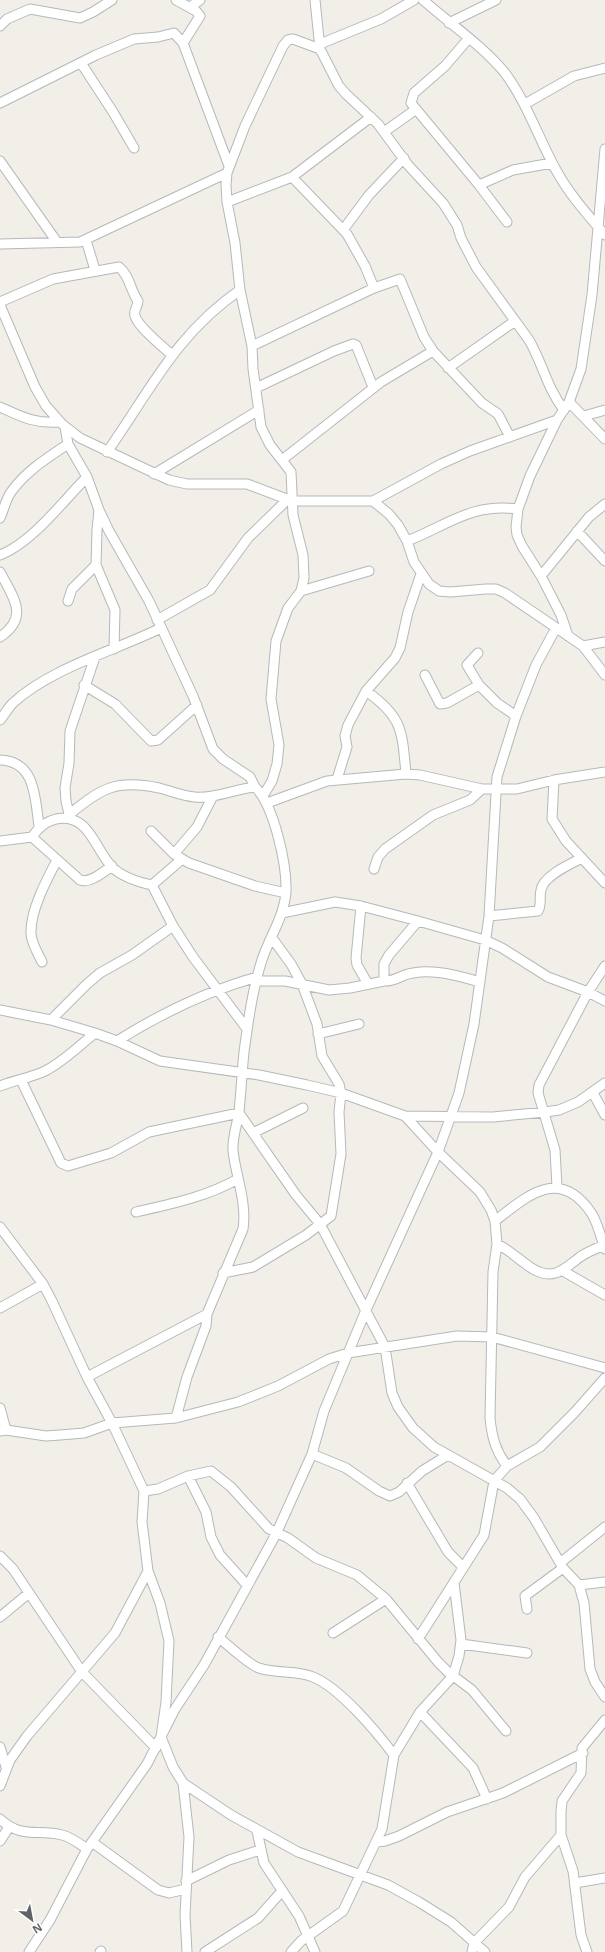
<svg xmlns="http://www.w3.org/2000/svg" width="605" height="1952" viewBox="0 0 605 1952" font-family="'Open Sans',sans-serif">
<rect width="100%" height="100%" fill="#f1efe8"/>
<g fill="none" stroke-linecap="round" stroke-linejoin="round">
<defs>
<path id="minor" d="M176,0L196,11L200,16L183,43
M315,0L320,49L339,86L346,94L378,124L408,165L443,203L457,225L461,238L476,267L529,340C543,364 546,386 564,410
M423,0C450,24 482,45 505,73C527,103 538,137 556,170C569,194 587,214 605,235
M190,7L200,0
M449,23L496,0
M0,26L7,19L30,9L80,18L93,12L112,0
M469,38L445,66L414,93L411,103L479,185L507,222
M320,44L381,19L414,0
M81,63L113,112L134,148
M0,103L96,55L134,39L158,37L174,33L183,43L229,166
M525,104L574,76L605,68
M384,132L415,110
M0,161L57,242
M292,177L347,234L365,266L374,288
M479,185L513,170L552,163
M227,202L292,177L371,117
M343,230L369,195L404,158
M86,240L95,270
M0,244L80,242L227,173
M0,302L53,279L119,267C130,276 130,290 138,301C138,306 133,311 135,316C139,328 162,346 172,355
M0,305L35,387L46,406L62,424L80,438L169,480L187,484H247L292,501H373L389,514L398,525L407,541L414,562L429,584L439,591L450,592L486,589H496L505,593L583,646L605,642
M252,346L374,288L400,279L424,337L433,351L482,403L498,414L510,437
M448,368L515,321
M256,388L334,351L353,344L356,345L373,387
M569,402L605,439
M0,407C22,417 35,424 60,422
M584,416L605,410
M65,427L68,444L87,477L99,510L109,531L149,601L193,696L213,749L223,759L250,777L255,787
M107,452C150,391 176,334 240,290
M282,460L381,382L433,351
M154,474L259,410
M373,501L441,464L470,451L557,420
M99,510L97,530L96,565L115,610L114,649
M0,518C4,509 6,499 11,492C26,471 47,458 68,444
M577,531L605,561
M407,541C448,525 471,503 518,509
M0,555C32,543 63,501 87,477
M0,572C13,597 30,617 0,637
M541,576L589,517L605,504
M301,591L369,571
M68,601L72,589L96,565
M157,620L210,590L248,538L287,500
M568,636L561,615L541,576L522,546L517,535L516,527L518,509L530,476L557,420L569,402L581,369L592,295L605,149
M583,646L605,675
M478,653L467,665L479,685
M425,675L440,704L447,703L479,685L497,703L516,716
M84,685L115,704L151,741L158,740L197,705
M366,691C403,717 402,731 406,774
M0,720C5,714 8,708 13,703C51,668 114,651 161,628
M0,760C36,761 35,799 39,826
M337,779L347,747L345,736L348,725L366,691L395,658L400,648L408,612L421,574
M554,780L552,819L566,841L605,883
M263,796L272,781L277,764L279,745L271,699L276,641L288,608L301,591L304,578L303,555L293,515L291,472L270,445L261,427L253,369L252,346L240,290L235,243L227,202L226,185L227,173L245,126L283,46L288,40L293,39L320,49
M267,803L327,781L406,774L420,775L482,789H517L554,780L605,772
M70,814C101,788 117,779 159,788C171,791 183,796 195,797C214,799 235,789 255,787C274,805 287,865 286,892C284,918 268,939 261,963C252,992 248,1023 244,1052C242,1072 241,1092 239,1112C237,1125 232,1138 233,1151C236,1177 247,1202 243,1229L207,1314L206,1326L187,1377L176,1418
M70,818L66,801L65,788L69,763L70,731L95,657
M151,831L174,854L189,863L255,886L286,893
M32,837L80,880C90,884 103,872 112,866
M0,841L32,837C39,827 45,822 56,819C90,813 94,849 113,868C124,878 138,882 152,885L173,926L193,957L247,1029
M174,854L197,827L213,796
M374,869L378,857L385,849L433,815L470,800L482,789
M152,885L181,860
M361,906L356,958L357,965L368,984
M282,913L335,902L361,906L418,921L485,940L502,948L548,977L588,992L605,1001
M489,916L538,911C542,905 539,897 541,890C543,876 570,864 582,858
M42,962C38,953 31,943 31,933C30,911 47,879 57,860
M256,981H285L329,990L350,988L384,981C395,982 402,974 413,973C436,969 459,976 480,982
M384,981V964L389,955L418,921
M0,1010L51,1020L95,1033L117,1041L160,1061L259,1075L307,1085L341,1093L405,1116L493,1117L545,1112L559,1110L578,1102L605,1083
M51,1020L87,984L100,973L132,955L173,926
M318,1034L359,1024
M117,1041C160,1014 207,991 257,977
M21,1080L61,1163L68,1166L111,1153L149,1132L239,1113L296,1195L320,1224L385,1347L392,1393L398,1407L413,1428L434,1447L507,1488L520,1499L534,1518L563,1568L579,1585L584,1603L590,1669L595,1682L605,1697
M0,1086C15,1080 30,1078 45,1071C63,1062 79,1046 95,1033
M593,1093L605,1115
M405,1116L438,1152L480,1192L491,1210L495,1221L497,1244L493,1272L490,1418C492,1437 495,1450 507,1466
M253,1133L303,1108
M557,1187L555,1150L538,1093L539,1085L588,992L605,966
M136,1212C171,1204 206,1197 238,1179
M495,1221C528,1195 560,1166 592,1214C598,1224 601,1238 605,1249
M0,1227L43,1284L52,1301L87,1377L112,1423L144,1491L142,1522L148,1571L160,1603L169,1641L166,1702L161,1737L173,1767L183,1783L231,1815L298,1852L388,1885L419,1902L451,1922L485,1952
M497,1244C510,1250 520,1261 533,1269C554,1281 564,1269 580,1257C587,1252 597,1248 605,1245
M563,1271L605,1295
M223,1273L253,1267L306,1235L331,1216L341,1154L339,1112L341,1093L339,1084L322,1056L317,1024L302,984L291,964L272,938
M0,1308L43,1284
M87,1377L207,1314
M0,1408L6,1430
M0,1431L6,1430L46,1436L60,1435L84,1433L112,1423L176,1418L238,1402L278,1386L329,1359L348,1353L457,1336L492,1337L605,1368
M312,1454L346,1468L379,1491L390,1496L399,1492L422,1471L448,1455
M188,1476L206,1512L211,1537L220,1555L247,1585
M407,1483L448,1552L463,1567
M144,1491L158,1489L188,1476L211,1471L231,1487L269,1529L288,1538L316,1558L357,1575L386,1599L438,1662L448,1672L472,1690L506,1731
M0,1556L13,1569L82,1672L156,1748
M560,1563L605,1527
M579,1585L605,1582
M527,1609L525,1596L563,1568
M0,1617L29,1593
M333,1633L386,1599
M218,1637C227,1644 250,1666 259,1668C277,1674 296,1670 313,1677C340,1688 376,1731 394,1755
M418,1639L484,1535L494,1481L507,1466L540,1447L575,1412L605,1378
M461,1644L527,1653
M420,1712L473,1768L487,1799
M0,1747L6,1767
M183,1783L189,1837L185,1915L187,1952
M0,1786L10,1760L27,1736L115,1633L148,1571
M0,1819C22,1839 37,1829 62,1835C71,1837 80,1844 87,1849
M257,1831L264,1863L299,1916L315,1952
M0,1841L9,1827
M92,1842L158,1890L169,1893L186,1889
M377,1842L385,1841L399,1836L447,1812L503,1793L583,1753
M186,1881L229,1860L260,1850
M575,1883L605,1878
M29,1952L50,1920L87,1849L147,1764L175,1709L204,1665L276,1534L312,1454L324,1411L366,1310L438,1152L459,1093L474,1024L489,916L497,777L516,716L536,665L556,628
M100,1952L101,1951
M205,1952L258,1918L282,1891
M291,1952L301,1941L343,1911L382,1829L394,1755L420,1712L453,1676L459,1656L461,1640L454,1583
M472,1952L474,1943L509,1907L525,1877L561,1835
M587,1952L581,1935L573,1871L561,1835V1812L562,1801L581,1773L582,1748L605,1720"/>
</defs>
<use href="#minor" stroke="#b5b8bc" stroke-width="11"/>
<use href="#minor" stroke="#fff" stroke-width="9"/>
</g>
<g transform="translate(32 1920) rotate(148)" stroke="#ffffff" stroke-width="3" paint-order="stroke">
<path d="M0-3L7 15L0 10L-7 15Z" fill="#5f6368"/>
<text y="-6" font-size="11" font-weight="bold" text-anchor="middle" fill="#5f6368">N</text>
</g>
</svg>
